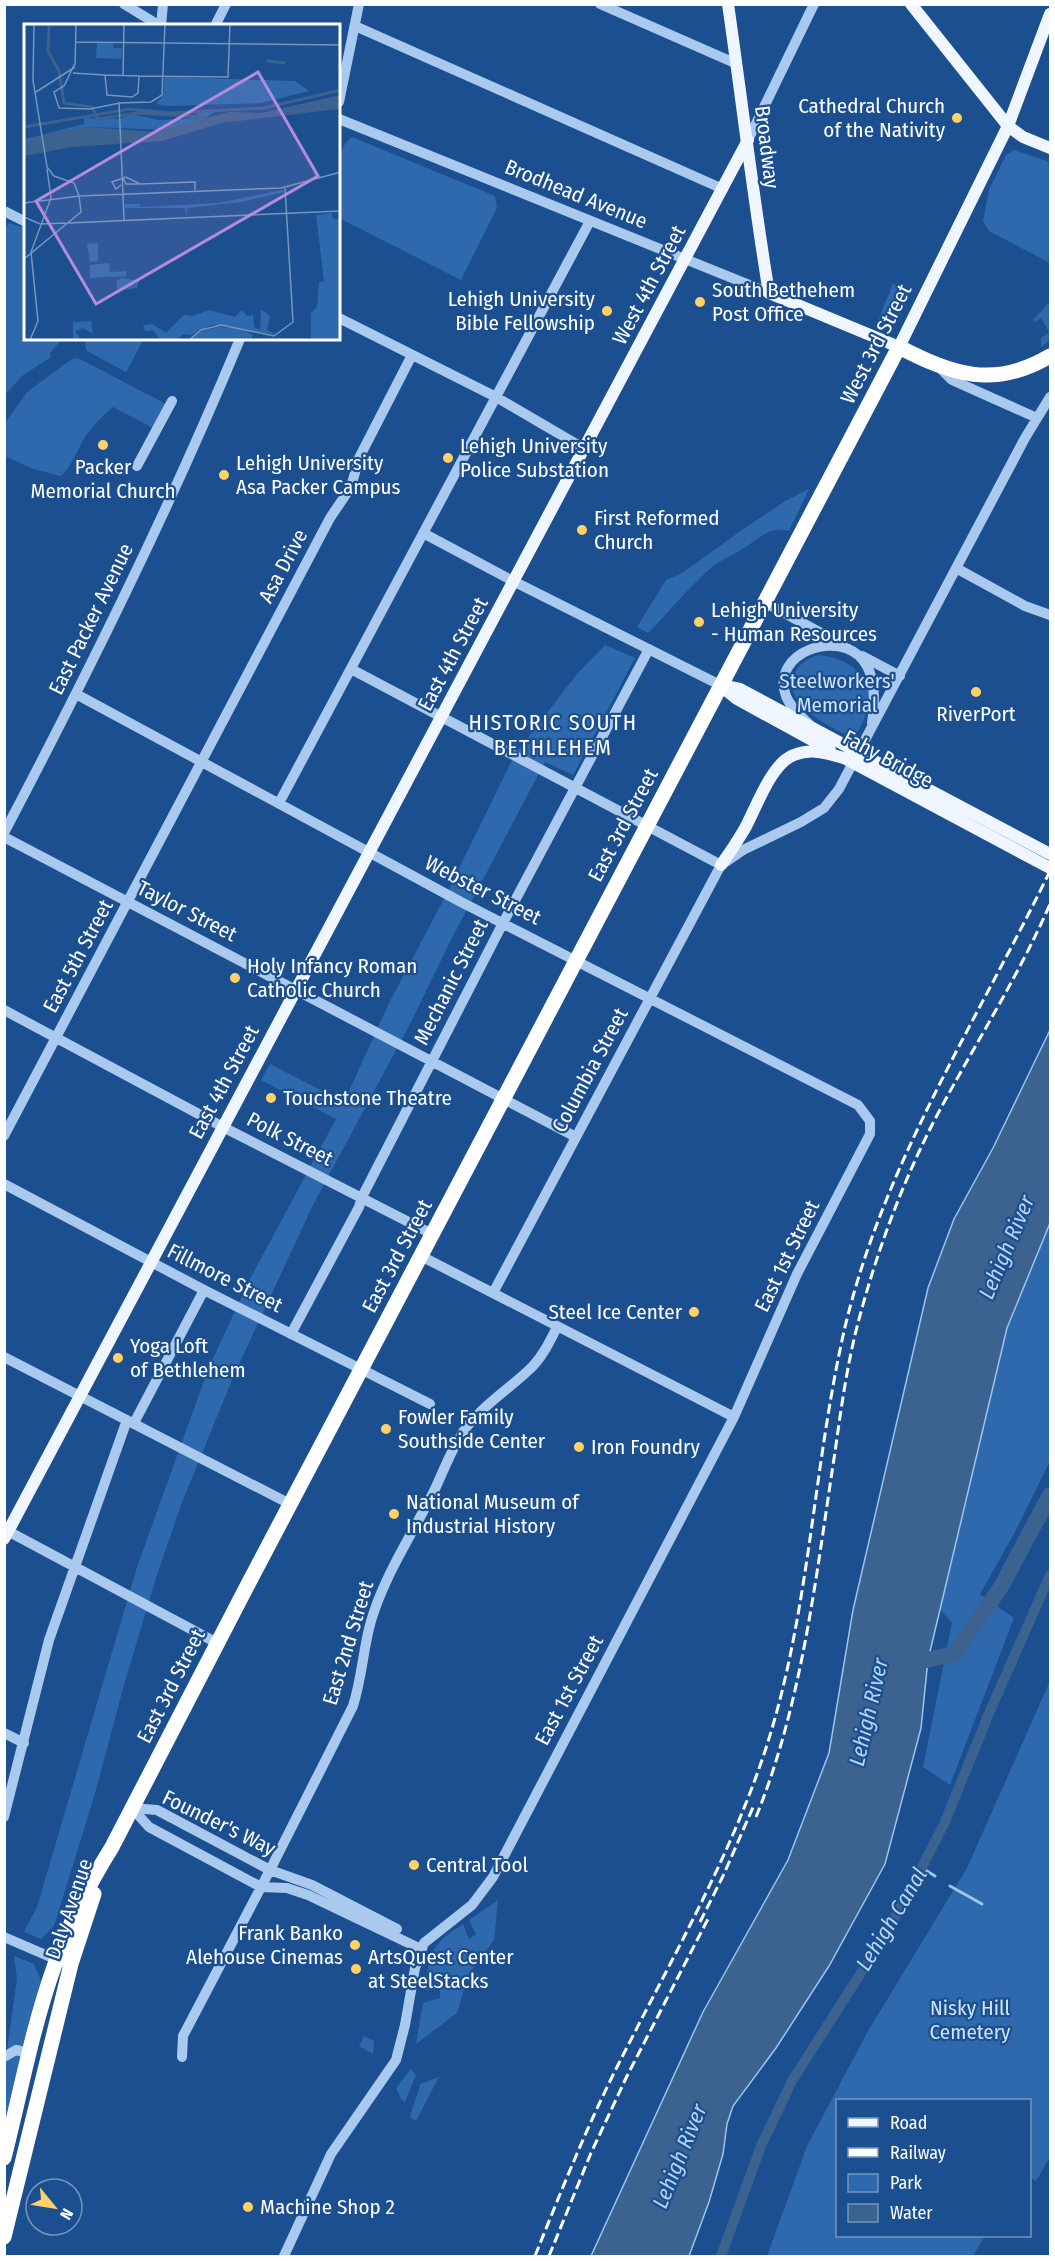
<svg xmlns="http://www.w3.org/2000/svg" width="1055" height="2261" viewBox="0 0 1055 2261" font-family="'Fira Sans Condensed',sans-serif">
<rect width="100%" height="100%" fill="#1b4f8f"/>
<path fill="#2e69ad" d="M352,137L495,196L497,208L461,280L339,218C339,195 332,150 352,137Z
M1014,150L1050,162V263L989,231L983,221L989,190L1006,155Z
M9,223L25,228L26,339H62L50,353L51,357L22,376L5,395L4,229Z
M893,284L911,292L898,319L890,327L877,323Z
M1050,301V340L1041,347V338L1049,332L1041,318L1035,322L1033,320Z
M87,339H144L126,372L87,351L85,345Z
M78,358L168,405L155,429L113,407C102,417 91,427 84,439C76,452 72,466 61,476L33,469L5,456V423L27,392L72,359Z
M809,489L789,531C769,526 760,538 744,548C735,554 725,558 716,564C691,584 671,610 648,633L637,627L666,580L682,573L742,530L785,501Z
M605,645L635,658L573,775L545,762L451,940L410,1024L313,1205L234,1375L181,1505L156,1578L124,1685L94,1797L54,1926L41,1939L24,1932L37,1907L137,1567L209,1367L251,1277L336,1119L261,1080L270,1064L344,1102L390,1001L446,895L515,754L577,674Z
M818,655C843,657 875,673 869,704C867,716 859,728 855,739C832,728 784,707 793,676C797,665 807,659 818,655Z
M1050,1223V1461L1016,1530L980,1594L1014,1618L950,1785L923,1767L952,1622L940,1610L1007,1328Z
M1050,1681V2157L1036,2181L1030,2177V2100H838V2236H985L973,2256H767L807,2146L868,2031L967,1868Z
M498,1900L494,1940L469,1974L457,2013L416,2044L423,2003L440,1998V1990H425C430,1952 429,1946 463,1924L469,1939L476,1934L469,1920Z
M14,1956L34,1964L42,1983L5,2137V2064L17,1979Z
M364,2036L374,2041L373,2054L359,2046Z
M411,2069L416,2075L405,2102L401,2099L396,2088Z
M439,2077L416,2121L410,2118C412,2106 418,2096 420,2084Z"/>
<path fill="#3c6290" stroke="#9cc4f0" stroke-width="1.5" d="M1050,1030V1223L1007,1328L928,1660L921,1728L885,1864L829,1966L776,2048L733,2106L727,2124L723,2154L709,2202L689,2256H591L703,2012L788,1860L829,1753L853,1610L928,1288L954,1219L993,1148Z"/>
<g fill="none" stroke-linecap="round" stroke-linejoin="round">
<path stroke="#9cc4f0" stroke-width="3" d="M922,1868L935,1876
M950,1886L982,1904"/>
<path stroke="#3c6290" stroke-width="10" d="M721,2256L761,2146L792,2081L880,1943L913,1885L945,1822L990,1711L1050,1575"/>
<path stroke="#3c6290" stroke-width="16" d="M908,1664L954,1654L1001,1587L1050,1495"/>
<path stroke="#a9c9ee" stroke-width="10" d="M124,4L160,26
M600,4L737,64
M161,26L163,4
M215,26L226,4
M355,26L723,189
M339,102L359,4
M339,119L769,293
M748,140L814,4
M4,211L26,222
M339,318L496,397L585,449
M939,367L952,380L1037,418
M137,466L172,401
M423,533L513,581L720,685
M956,568L1025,606L1050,615
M764,602L843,645
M862,656L900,676
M351,669L721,865
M76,694L461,902L858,1105L870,1121V1134L797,1274L734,1417L493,1877L472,1905L424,1943L415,1968L405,2025L396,2060L331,2154L284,2256
M809,724C801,716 790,707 786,696C770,652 838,629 863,660C876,676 875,704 872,723
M279,803L590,221
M4,833C89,671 170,508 240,339
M4,837L576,1137
M4,1010L223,1127L432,1234
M4,1136L330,518L351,487L359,458L412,355
M4,1184L204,1290L430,1404
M421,1256L734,1417
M493,1293L721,865L743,850L801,822L824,808L839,789L1025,438L1050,397
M291,1334L359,1207L362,1197L503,923L649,649
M4,1357L290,1504
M134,1423L204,1290
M4,1529L217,1643
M4,1733L24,1743
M132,1808L149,1827L261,1887L287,1888L308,1895L421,1949
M132,1808L157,1810L270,1870L312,1885L397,1929
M4,1817L49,1640L127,1420
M4,1937L62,1962
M4,2057L16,2050L30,2053
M182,2057L183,2036L270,1870L353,1706C362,1678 363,1649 371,1621C385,1574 413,1533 435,1489C444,1470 451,1450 463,1432C482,1405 510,1389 533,1366C544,1354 550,1341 557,1327"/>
<path stroke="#f0f6ff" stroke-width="12" d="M728,4C742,101 753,197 769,293L899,347L1008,126L1050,14
M911,4L1008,126L1023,137L1050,148
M720,685L740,689L850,748
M721,686L737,699L830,750
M721,865C729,854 737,842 744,830C756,809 771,763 794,755C811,748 827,753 844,758
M4,1539L748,140"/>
<path stroke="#fff" stroke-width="15" d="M4,2158C20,2095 32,2029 54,1967C68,1925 89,1884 112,1847L245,1590L899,347C953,375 994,389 1050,356
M4,2237L71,1964L94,1894"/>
<path stroke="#fff" stroke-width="3" stroke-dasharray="10 4.5" stroke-linecap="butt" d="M756,1817C803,1701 816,1575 835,1452C841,1409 847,1365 858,1323C876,1254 901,1186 933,1123C971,1050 1017,980 1050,904
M700,1922L724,1874L754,1805
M535,2256C560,2194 585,2131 615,2071C666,1969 725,1868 762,1760C810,1620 812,1470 845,1327C884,1163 977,1021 1050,871
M549,2256L591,2153L627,2076L709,1917"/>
<path stroke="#f0f6ff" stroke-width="12" d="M850,748L1050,854
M844,758L1050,868"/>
</g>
<g fill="#ffd166" stroke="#1b4f8f" stroke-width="2">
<circle cx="957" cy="118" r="6"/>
<circle cx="700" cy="302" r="6"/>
<circle cx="607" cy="311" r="6"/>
<circle cx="103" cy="445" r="6"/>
<circle cx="448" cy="458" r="6"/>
<circle cx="224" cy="475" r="6"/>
<circle cx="582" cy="530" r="6"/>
<circle cx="699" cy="622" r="6"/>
<circle cx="976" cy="692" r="6"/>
<circle cx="235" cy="978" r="6"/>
<circle cx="271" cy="1098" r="6"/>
<circle cx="694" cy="1312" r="6"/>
<circle cx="118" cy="1358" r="6"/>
<circle cx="386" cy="1429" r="6"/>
<circle cx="579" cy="1447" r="6"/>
<circle cx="394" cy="1514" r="6"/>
<circle cx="414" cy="1865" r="6"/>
<circle cx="355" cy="1945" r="6"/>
<circle cx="356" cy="1969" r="6"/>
<circle cx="248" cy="2207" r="6"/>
</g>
<g text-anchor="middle" stroke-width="4.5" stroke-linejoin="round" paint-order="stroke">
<g font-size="21" fill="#fff" stroke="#1b4f8f" text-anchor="start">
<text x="945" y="113" text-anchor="end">Cathedral Church<tspan x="945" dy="24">of the Nativity</tspan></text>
<text x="712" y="297">South Bethehem<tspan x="712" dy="24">Post Office</tspan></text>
<text x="595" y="306" text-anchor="end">Lehigh University<tspan x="595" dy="24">Bible Fellowship</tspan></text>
<text x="460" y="453">Lehigh University<tspan x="460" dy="24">Police Substation</tspan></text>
<text x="236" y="470">Lehigh University<tspan x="236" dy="24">Asa Packer Campus</tspan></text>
<text x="103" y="474" text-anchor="middle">Packer<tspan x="103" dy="24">Memorial Church</tspan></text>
<text x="594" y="525">First Reformed<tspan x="594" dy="24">Church</tspan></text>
<text x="711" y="617">Lehigh University<tspan x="711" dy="24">- Human Resources</tspan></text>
<text x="976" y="721" text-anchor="middle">RiverPort</text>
<text x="247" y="973">Holy Infancy Roman<tspan x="247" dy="24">Catholic Church</tspan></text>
<text x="283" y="1105">Touchstone Theatre</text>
<text x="682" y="1319" text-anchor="end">Steel Ice Center</text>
<text x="130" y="1353">Yoga Loft<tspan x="130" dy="24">of Bethlehem</tspan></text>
<text x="398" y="1424">Fowler Family<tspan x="398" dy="24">Southside Center</tspan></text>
<text x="591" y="1454">Iron Foundry</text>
<text x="406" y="1509">National Museum of<tspan x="406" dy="24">Industrial History</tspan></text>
<text x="426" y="1872">Central Tool</text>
<text x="343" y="1940" text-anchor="end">Frank Banko<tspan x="343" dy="24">Alehouse Cinemas</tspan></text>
<text x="368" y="1964">ArtsQuest Center<tspan x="368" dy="24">at SteelStacks</tspan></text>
<text x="260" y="2214">Machine Shop 2</text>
</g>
<g font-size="21" fill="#fff" stroke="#1b4f8f">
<text transform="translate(767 147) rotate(83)" y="7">Broadway</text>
<text transform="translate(576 194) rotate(22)" y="7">Brodhead Avenue</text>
<text transform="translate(649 285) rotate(-62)" y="7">West 4th Street</text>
<text transform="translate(876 344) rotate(-63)" y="7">West 3rd Street</text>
<text transform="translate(283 566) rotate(-62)" y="7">Asa Drive</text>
<text transform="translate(91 619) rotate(-64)" y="7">East Packer Avenue</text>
<text transform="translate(453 654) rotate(-62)" y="7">East 4th Street</text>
<text transform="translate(888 759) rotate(28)" y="7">Fahy Bridge</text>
<text transform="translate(623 825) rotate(-62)" y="7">East 3rd Street</text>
<text transform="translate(483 890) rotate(27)" y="7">Webster Street</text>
<text transform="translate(187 911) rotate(27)" y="7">Taylor Street</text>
<text transform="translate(78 956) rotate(-62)" y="7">East 5th Street</text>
<text transform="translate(451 982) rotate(-63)" y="7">Mechanic Street</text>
<text transform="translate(590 1070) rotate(-62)" y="7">Columbia Street</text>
<text transform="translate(224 1082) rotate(-62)" y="7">East 4th Street</text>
<text transform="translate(290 1139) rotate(27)" y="7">Polk Street</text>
<text transform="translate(397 1256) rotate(-62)" y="7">East 3rd Street</text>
<text transform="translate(787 1256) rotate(-64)" y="7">East 1st Street</text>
<text transform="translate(225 1278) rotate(27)" y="7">Fillmore Street</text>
<text transform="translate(348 1643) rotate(-73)" y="7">East 2nd Street</text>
<text transform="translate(171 1686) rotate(-63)" y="7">East 3rd Street</text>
<text transform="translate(569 1690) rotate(-62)" y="7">East 1st Street</text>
<text transform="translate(219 1823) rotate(26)" y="7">Founder's Way</text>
<text transform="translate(69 1909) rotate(-71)" y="7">Daly Avenue</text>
</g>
<g font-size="21" fill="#cfe3fa" stroke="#1b4f8f">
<text x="837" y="688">Steelworkers'<tspan x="837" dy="24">Memorial</tspan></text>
<text x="970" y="2015">Nisky Hill<tspan x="970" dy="24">Cemetery</tspan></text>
</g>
<g font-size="22" letter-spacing="1.5" fill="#fff" stroke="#1b4f8f">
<text x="553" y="730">HISTORIC SOUTH<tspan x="553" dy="25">BETHLEHEM</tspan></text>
</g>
<g font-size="22" font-style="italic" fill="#b5d3f5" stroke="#1b4f8f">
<text transform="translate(1006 1247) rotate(-67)" y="8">Lehigh River</text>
<text transform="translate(868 1712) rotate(-77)" y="8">Lehigh River</text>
<text transform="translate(891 1919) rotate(-59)" y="8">Lehigh Canal</text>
<text transform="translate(679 2156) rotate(-68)" y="8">Lehigh River</text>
</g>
</g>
<g transform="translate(24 24)">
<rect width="316" height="316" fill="#1b4f8f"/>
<path d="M89,18L90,24H98L97,35L72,34L73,19ZM141,53L271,57L285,67L237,79L142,82L132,80L139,72ZM193,86L177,97L145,106L65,103L20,110L60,100V94L96,95L108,90L135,96L173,94V89ZM258,166L260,168L218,178L163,184V193L161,184H101V180H116V183L194,179ZM308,189L309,195H316V316H287V289L293,283L295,258L300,257L292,191ZM74,219V237L66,238L63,220ZM85,239L86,248L102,247V252L66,254V241ZM97,254L115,257L113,264L93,267V257ZM237,285L246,292L243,306L254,311L188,301L167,311L159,310L153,316H136L129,306L121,307L119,301L128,300L142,309L160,291L168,292L185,286L211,293L218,286L223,292L229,291L230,303L236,306ZM49,298L67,297L69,310L59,304L51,307L56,314L50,316H32L49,315ZM194,303L218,305L229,311L227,316H166L175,308Z" fill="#2e69ad"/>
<path d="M316,71V85L197,99L138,117L48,123L0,132V115L40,106L65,103L133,108L205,88L237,89Z" fill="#3c6290"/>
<path fill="none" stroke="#3c6290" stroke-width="3" d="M25,0L24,27L35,47L40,79L68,83L74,95L113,89L180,93L186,99M243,37L262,39M0,103L106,85L145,89L240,84L317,66"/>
<path fill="none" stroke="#7695bc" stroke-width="1.5" d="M10,0L9,56L23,143L30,152L50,159L55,172L257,164L317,148M52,18L317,21M51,39L40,62L30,68L35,84L66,85L96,79M51,41L52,0M49,49L81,51M81,51L115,52L114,69L108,73L83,71ZM99,51L100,0M115,52L204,53L206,0M12,68L51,43M95,78L99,171M96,79L127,78L138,71L141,0M99,154L102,160H116M97,161L92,165L88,158L102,153L116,160L171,158V166M99,171L100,196M0,179L55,172L57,188L0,235M0,193L16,200L42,199M44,199L317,187M6,316L14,297L7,228L27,174L23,145M165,316L177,306L197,301L250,312L269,298L261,164"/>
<path fill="#b68bdc" fill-opacity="0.15" stroke="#b68bdc" stroke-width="3" d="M234,48L294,152L72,280L12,177Z"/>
<rect width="316" height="316" fill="none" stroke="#fff" stroke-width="3"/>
</g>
<rect width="1055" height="2261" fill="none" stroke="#ffffff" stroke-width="12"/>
<rect x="836" y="2099" width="195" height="138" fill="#1b4f8f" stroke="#7695bc" stroke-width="1.5"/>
<rect x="848" y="2118" width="30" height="9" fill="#f0f6ff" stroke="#7695bc" stroke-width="1.5"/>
<text x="890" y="2129" font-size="18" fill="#ffffff">Road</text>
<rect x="848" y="2148" width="30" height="9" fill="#ffffff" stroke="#7695bc" stroke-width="1.5"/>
<text x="890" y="2159" font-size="18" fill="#ffffff">Railway</text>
<rect x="848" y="2174" width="30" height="18" fill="#2e69ad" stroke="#7695bc" stroke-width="1.5"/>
<text x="890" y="2189" font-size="18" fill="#ffffff">Park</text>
<rect x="848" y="2204" width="30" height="18" fill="#3c6290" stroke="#7695bc" stroke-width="1.5"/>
<text x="890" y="2219" font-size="18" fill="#ffffff">Water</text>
<g transform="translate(54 2207) rotate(120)"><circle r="28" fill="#1b4f8f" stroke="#7695bc" stroke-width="1.5"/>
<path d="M0-4.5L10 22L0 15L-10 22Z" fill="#ffd166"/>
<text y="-9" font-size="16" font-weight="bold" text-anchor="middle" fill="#ffffff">N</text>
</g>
</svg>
